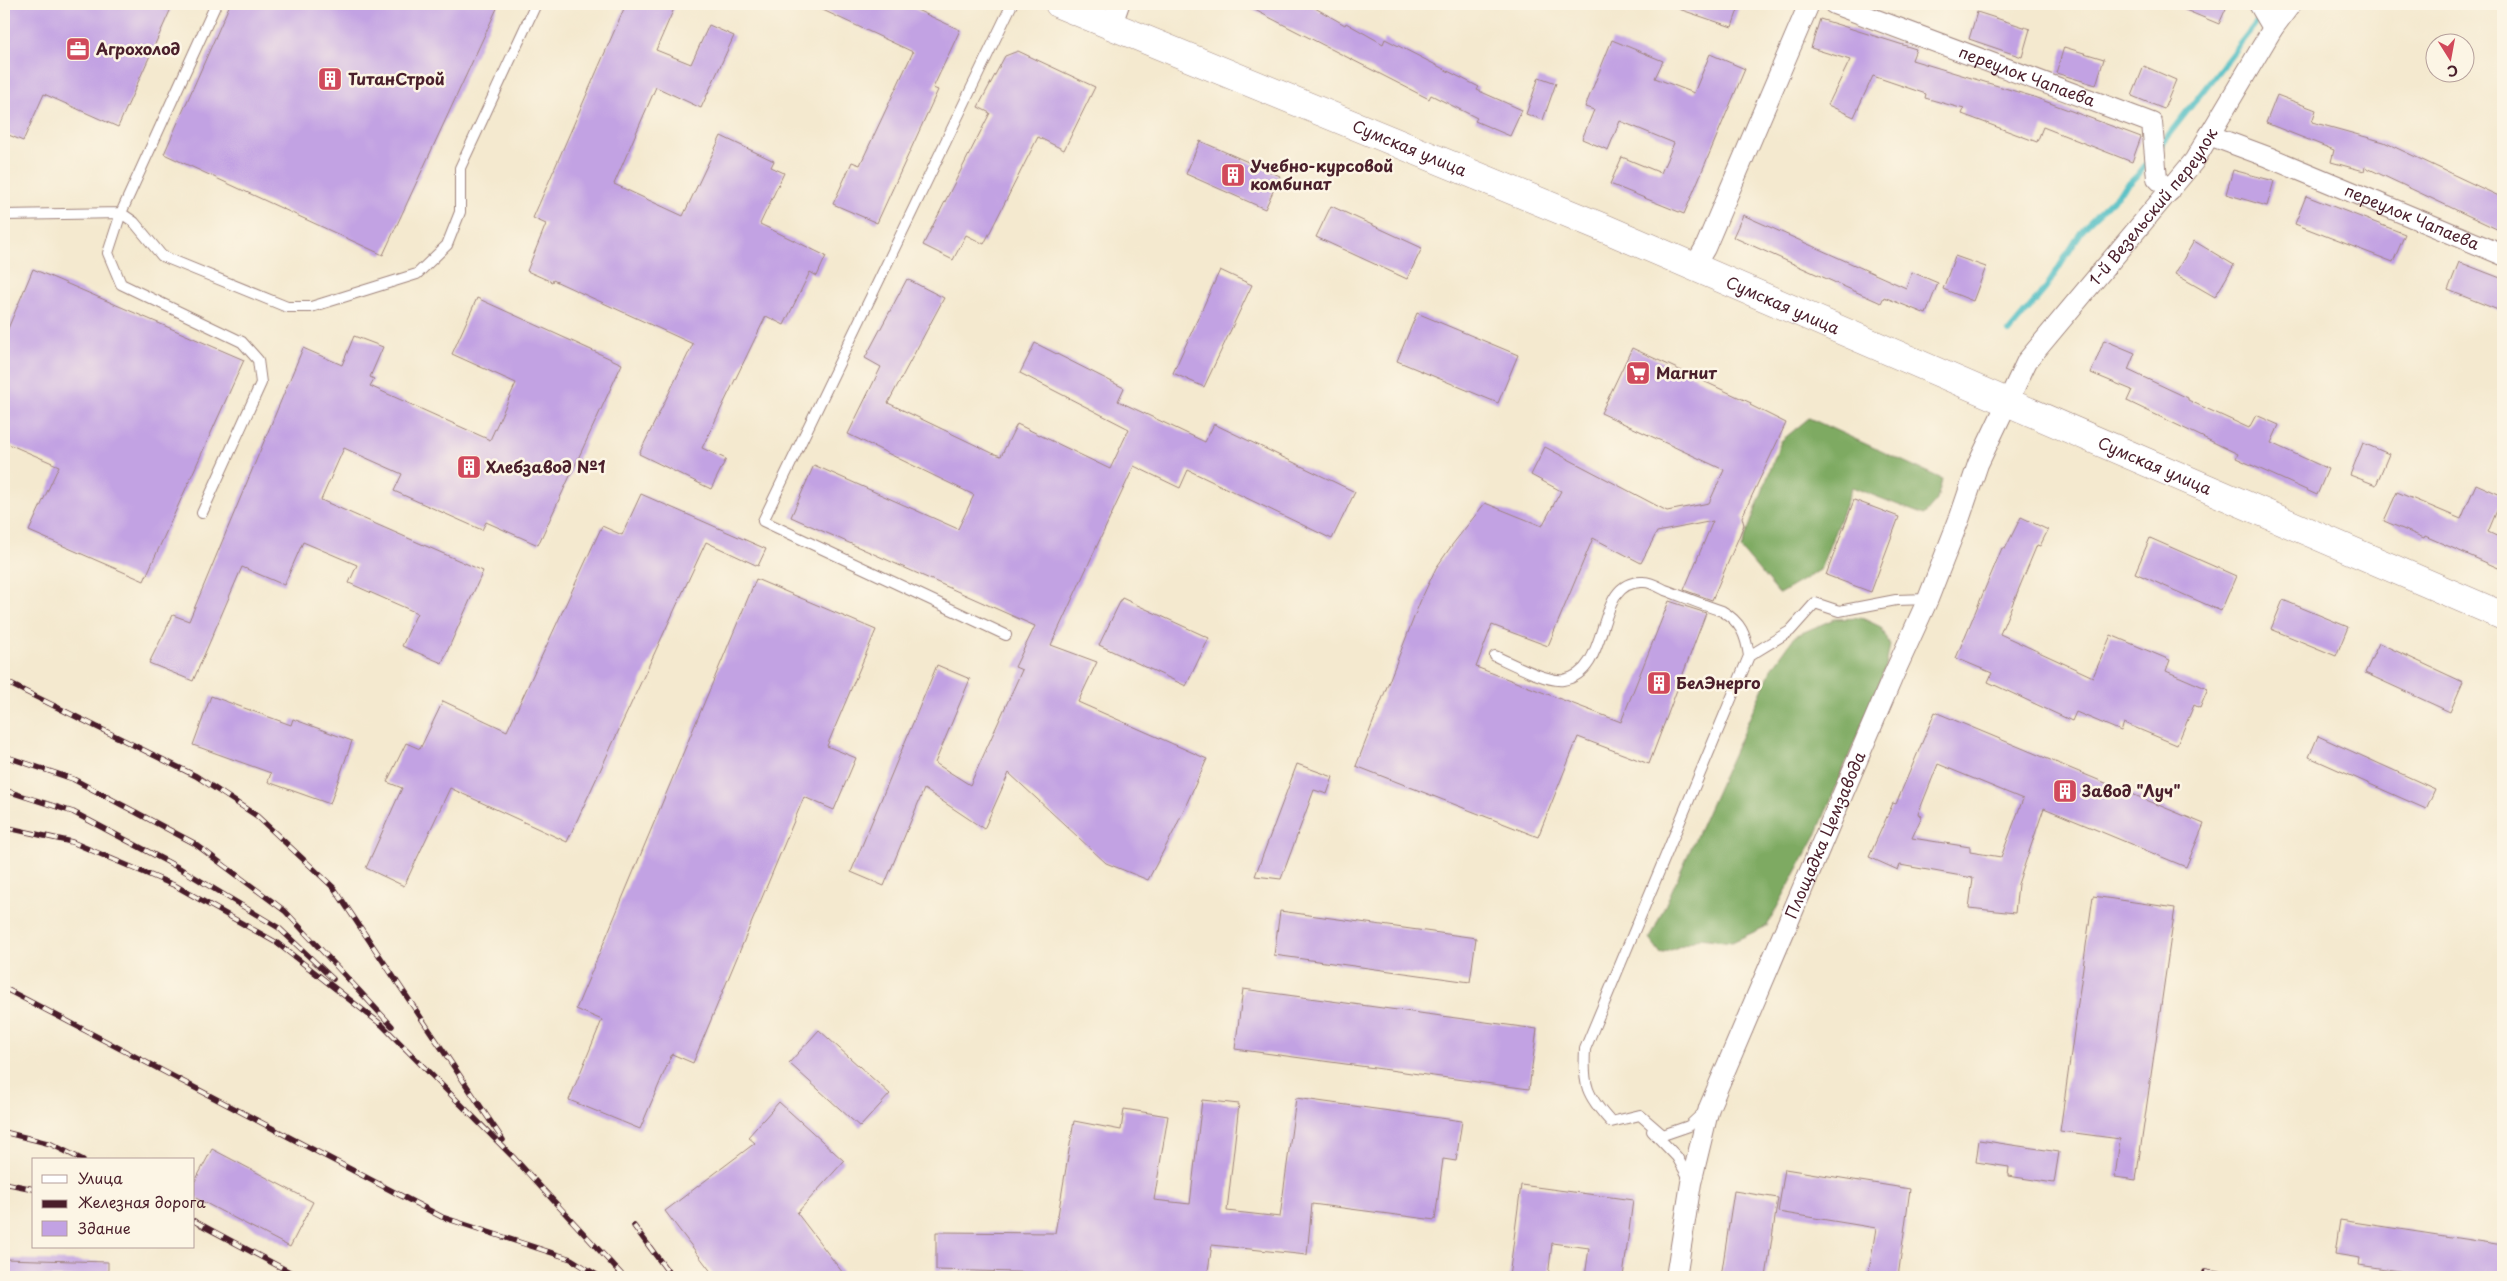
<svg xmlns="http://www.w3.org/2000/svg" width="2507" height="1281" viewBox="0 0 2507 1281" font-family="'Playpen Sans',sans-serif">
<rect width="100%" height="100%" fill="#fcf5e5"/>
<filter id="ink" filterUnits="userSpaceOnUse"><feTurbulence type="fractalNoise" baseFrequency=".02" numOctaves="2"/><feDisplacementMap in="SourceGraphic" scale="10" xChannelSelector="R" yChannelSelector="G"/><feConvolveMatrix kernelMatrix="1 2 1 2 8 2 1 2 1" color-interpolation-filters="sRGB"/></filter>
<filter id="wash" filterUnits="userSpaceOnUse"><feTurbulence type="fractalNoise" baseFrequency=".0096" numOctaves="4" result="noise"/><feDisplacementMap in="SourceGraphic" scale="20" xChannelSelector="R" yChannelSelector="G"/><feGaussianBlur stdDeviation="1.12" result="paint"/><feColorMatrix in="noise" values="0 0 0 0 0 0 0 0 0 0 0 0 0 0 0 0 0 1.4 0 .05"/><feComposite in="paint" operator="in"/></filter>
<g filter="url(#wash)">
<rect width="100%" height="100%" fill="#f4e9cf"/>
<path fill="#7eaa62" stroke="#646446" d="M1809,418L1942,479L1937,500L1924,515L1852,487L1820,570L1779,594L1741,549L1781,441Z
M1862,618L1881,627L1890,645L1886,666L1817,833L1767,926L1732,942L1700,938L1661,954L1650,939L1772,668L1795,636L1834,619Z"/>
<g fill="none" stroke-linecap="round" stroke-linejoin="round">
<path stroke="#4fbec4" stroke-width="6" d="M2159,147L2271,4
M2009,332L2046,288L2085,226L2138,175L2150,159"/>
</g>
<g id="blocks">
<path fill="#c2a2e3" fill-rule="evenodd" d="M4,4H173L118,127L44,94L23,141L4,133Z
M230,4H499L383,255L164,154Z
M626,4H676L656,50L691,64L709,25L734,36L701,108L656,87L614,184L683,216L721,136L774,161L771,167L784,173L760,224L826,256L817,276L810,272L784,325L766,316L702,448L726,459L711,489L639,454L693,344L553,280L552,282L527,271L546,224L533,218Z
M810,4H904L960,30L933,88L938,90L877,223L833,204L852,162L860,165L913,52Z
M1243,4H1308L1345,25L1346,23L1383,44L1385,39L1479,87L1477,90L1522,110L1510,136L1475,121L1477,118L1431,95L1429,99Z
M1673,4H1740L1732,27L1673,7Z
M2171,4H2228L2219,24Z
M1977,12L2030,29L2022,57L1969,39Z
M1820,19L1916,49L1912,60L2031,96L2141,137L2132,162L2043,127L2037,142L1962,114L1964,109L1925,98L1926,94L1873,76L1854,117L1828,105L1850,60L1811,48Z
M1612,40L1663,61L1655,78L1694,93L1710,54L1745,69L1684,214L1610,184L1622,157L1661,173L1674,143L1620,121L1608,150L1582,139L1594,110L1585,107Z
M2064,47L2104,59L2096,85L2056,73Z
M1018,51L1095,87L1064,150L1038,137L984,244L966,235L953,260L923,245L990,113L978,107L1005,56Z
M2144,66L2176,80L2164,109L2132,96Z
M1539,77L1556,83L1543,120L1526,114Z
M2277,95L2316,110L2312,122L2384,142L2503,198V232L2365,167L2364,171L2331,162L2334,150L2266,123Z
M1200,141L1280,176L1265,209L1186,174Z
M2233,170L2274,181L2267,206L2226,194Z
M2306,196L2405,234L2393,262L2295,224Z
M1331,206L1422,248L1407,279L1316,237Z
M1743,215L1906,288L1912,272L1938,283L1926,314L1884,297L1881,303L1733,237Z
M2194,241L2234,265L2215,297L2175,274Z
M1955,256L1986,267L1973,301L1943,289Z
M2459,262L2503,279V312L2448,290Z
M33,269L244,360L144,581L29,531L59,466L4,442V338Z
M1220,270L1252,285L1204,387L1173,373Z
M907,279L944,298L888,403L992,453L1001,456L1017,424L1110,469L1129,429L1020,373L1035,343L1124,388L1118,401L1205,442L1214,424L1355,492L1332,539L1188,470L1180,488L1134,466L1051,645L1097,662L1078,702L1207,759L1175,829L1148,880L1106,863L1009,773L984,829L924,789L884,886L851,872L937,665L970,679L935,763L970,785L1022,670L1015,667L1035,626L791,517L814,465L958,529L974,495L848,434L881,367L865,358Z
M477,298L622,364L538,545L486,522L482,530L394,491L402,474L344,448L321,500L483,571L442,663L402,646L417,613L349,583L357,565L303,542L284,585L242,567L193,681L149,663L173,615L189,621L303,348L342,365L354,336L383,347L370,377L374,379L370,386L490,440L516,383L452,354Z
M1417,313L1518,355L1498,403L1397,361Z
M2104,340L2135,353L2128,370L2188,398V400L2249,428L2256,415L2279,425L2271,443L2328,469L2317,495L2236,458L2238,454L2127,401L2132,390L2091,373Z
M1632,348L1751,403L1750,405L1786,423L1742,517L1744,525L1712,600L1684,590L1713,521L1657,532L1641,563L1593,538L1548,646L1492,625L1476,667L1621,722L1669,601L1706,613L1649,764L1578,737L1538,837L1356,766L1420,602L1436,568L1452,545L1485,503L1542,526L1561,491L1531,475L1545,447L1667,511L1709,503L1724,470L1601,413Z
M2363,443L2389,454L2376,485L2350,475Z
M2476,484L2503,496L2488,532L2503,539V570L2425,536L2424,538L2384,521L2397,492L2461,519Z
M641,494L766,549L758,566L706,542L567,842L450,788L404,886L366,868L402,788L387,782L406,743L420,749L443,701L507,731L602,526L622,535Z
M1854,500L1899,517L1871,592L1826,575Z
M2021,517L2048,530L2040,546L2037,545L2000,634L2093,677L2111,635L2170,660L2166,671L2208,689L2200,708L2194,705L2177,745L2124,723L2121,731L2076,712L2072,721L1988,682L1992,673L1956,658L2002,548L2005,549Z
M2150,538L2236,576L2221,611L2135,573Z
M756,579L876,630L827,746L856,758L834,810L804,797L693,1063L672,1054L640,1129L569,1100L602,1020L576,1009Z
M1122,598L1209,638L1186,686L1099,645Z
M2283,600L2348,627L2336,656L2271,629Z
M2379,643L2463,682L2450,712L2365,673Z
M211,696L291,725L293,719L352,741L330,804L268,782L271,773L193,745Z
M1935,712L2204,824L2186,867L2044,808L2018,884L2015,913L1969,908L1973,878L1900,865L1898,870L1869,857L1893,803L1896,804ZM1938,764L2023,799L2001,857L1970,852V847L1912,838L1922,816L1918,814Z
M2318,736L2435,789L2426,809L2309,757Z
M1297,764L1333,777L1327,794L1314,790L1281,879L1255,876Z
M2093,896L2175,908L2136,1180L2115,1177L2120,1139L2060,1131Z
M1280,911L1476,938L1470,982L1274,955Z
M1243,989L1537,1029L1529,1089L1235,1049Z
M819,1030L890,1094L860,1127L789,1063Z
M1296,1098L1462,1121L1456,1161L1443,1159L1435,1220L1312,1204L1307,1255L1212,1245L1207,1277L936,1270V1232L1055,1233L1074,1121L1121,1130L1124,1109L1168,1116L1154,1200L1190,1204L1202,1100L1239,1104L1227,1211L1280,1217Z
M779,1102L844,1161L797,1213L846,1277H715L665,1211L755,1143L748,1137Z
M1979,1140L2059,1152L2054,1183L2008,1176L2009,1167L1976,1162Z
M212,1149L313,1202L290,1247L194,1197V1183Z
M1785,1169L1910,1189L1898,1277H1868L1876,1228L1778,1212Z
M1521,1185L1633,1200L1623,1277H1585L1589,1248L1552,1243L1548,1277H1509Z
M1734,1191L1778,1198L1766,1277H1721Z
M2340,1220L2503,1245V1277H2438L2359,1265L2360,1258L2335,1254Z
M4,1259L108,1262V1277H4Z"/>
</g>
</g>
<g filter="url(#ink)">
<use href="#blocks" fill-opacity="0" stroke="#9f847d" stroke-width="1"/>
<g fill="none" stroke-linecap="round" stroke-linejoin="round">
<defs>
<path id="service" d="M4,215L121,213L134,222L162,256L287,307H311L417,274L447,245L460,212V168L536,4
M202,513L261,383L258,360L242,342L121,284L108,253L121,213L216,4
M1006,635L763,521L1012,4
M1495,656C1511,663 1546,682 1563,680C1614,672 1592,578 1644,582C1651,582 1659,587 1665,590C1684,597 1703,605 1722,611C1741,622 1746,635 1749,656L1585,1049C1583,1085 1586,1095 1611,1122L1640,1115L1663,1135L1689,1126L1706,1110
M1749,656L1790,631L1815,603L1839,611L1896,600L1928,599
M1652,1131L1677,1157L1690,1180"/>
<g id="minor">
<path id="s1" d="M1834,4L2152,123L2157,178L2170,191"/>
<path d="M2259,4L2273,28"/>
<path d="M1112,24L1119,4"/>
<path id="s2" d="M2209,135L2268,157L2503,255"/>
<path d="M1694,267L1705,248L1809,4"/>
<path id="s3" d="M1676,1277L1691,1183L1709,1108L1893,676L1928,599L1960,517L1978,464L2027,361L2194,161L2273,28L2291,4"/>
</g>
<g id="primary">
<path id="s4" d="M1059,4L1604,228L2503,616"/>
</g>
</defs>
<use href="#service" stroke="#9f847d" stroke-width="12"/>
<use href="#minor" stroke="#9f847d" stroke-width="22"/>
<use href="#primary" stroke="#9f847d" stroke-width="29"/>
<use href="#service" stroke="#fff" stroke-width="10"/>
<use href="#minor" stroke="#fff" stroke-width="20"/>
<use href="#primary" stroke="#fff" stroke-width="28"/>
<defs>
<path id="rail" d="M4,681L196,776L257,816L334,888L503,1140
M4,756L73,779L194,843L285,911L392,1026
M4,790L73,812L181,869L279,928L333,979
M4,827L72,842L176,886L277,943L382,1025L515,1159L624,1277
M4,988L442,1217L571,1259L600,1277
M4,1132L51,1144L83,1160
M4,1183L34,1189
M194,1221L299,1277
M634,1226L672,1277
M2205,1272L2235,1277"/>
</defs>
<use href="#rail" stroke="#4a1f2b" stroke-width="5.5"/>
<use href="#rail" stroke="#fcf5e5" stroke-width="4" stroke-dasharray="11" stroke-linecap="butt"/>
</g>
</g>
<defs>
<symbol id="office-square" viewBox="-11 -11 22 22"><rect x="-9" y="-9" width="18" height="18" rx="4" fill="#d1495b" stroke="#fcf5e5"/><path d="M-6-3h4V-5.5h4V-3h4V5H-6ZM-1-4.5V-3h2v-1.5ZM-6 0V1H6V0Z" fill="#fff"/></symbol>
<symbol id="building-square" viewBox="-11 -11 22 22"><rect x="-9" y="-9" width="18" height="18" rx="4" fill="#d1495b" stroke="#fcf5e5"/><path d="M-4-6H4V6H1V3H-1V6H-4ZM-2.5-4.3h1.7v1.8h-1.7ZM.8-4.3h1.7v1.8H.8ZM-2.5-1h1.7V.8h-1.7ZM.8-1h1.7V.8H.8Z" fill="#fff"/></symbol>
<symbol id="supermarket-square" viewBox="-11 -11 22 22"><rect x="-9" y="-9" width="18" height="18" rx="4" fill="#d1495b" stroke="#fcf5e5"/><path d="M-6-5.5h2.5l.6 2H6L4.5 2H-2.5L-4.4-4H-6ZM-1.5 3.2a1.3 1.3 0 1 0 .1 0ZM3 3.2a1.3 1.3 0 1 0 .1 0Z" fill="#fff"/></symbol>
</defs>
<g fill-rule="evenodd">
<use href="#office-square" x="64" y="35" width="28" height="28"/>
<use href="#building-square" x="316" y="65" width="28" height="28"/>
<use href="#building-square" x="1219" y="161" width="28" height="28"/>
<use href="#supermarket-square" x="1624" y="359" width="28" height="28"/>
<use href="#building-square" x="455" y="453" width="28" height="28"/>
<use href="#building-square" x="1645" y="669" width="28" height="28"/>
<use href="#building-square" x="2051" y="777" width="28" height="28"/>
</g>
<g text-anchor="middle" stroke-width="5" stroke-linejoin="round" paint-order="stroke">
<g font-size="16" font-weight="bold" fill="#4a1f2b" stroke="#fcf5e5" text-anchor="start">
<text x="96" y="55">Агрохолод</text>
<text x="348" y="85">ТитанСтрой</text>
<text x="1250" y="172">Учебно-курсовой<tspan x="1250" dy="18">комбинат</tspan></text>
<text x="1656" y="379">Магнит</text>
<text x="486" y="473">Хлебзавод №1</text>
<text x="1676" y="689">БелЭнерго</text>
<text x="2082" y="797">Завод "Луч"</text>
</g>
<g font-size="16" fill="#4a1f2b" stroke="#fcf5e5">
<text dy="6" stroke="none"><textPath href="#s1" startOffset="206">переулок Чапаева</textPath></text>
<text dy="6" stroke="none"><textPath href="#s4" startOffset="379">Сумская улица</textPath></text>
<text dy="6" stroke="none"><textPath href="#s3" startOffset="1184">1-й Везельский переулок</textPath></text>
<text dy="6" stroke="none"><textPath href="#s2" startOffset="219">переулок Чапаева</textPath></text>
<text dy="6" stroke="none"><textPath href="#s4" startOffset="784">Сумская улица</textPath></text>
<text dy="6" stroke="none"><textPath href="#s4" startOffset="1189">Сумская улица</textPath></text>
<text dy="6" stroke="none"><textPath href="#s3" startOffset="469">Площадка Цемзавода</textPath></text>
</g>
</g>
<rect width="2507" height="1281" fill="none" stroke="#fcf5e5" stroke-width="20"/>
<rect x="32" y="1158" width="162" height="90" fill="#fcf5e5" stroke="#b59f9b"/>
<rect x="42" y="1175" width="25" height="8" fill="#ffffff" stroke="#b59f9b"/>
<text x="78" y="1184" font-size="15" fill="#4a1f2b">Улица</text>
<rect x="42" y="1200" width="25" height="8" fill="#4a1f2b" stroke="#b59f9b"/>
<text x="78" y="1208" font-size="15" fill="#4a1f2b">Железная дорога</text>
<rect x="42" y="1221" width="25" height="15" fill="#c2a2e3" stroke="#b59f9b"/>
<text x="78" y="1234" font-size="15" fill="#4a1f2b">Здание</text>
<g transform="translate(2450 58) rotate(169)"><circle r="24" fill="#fcf5e5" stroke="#b59f9b"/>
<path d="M0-4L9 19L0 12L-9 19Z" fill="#d1495b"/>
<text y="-8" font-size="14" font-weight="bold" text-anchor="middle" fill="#4a1f2b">С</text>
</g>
</svg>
